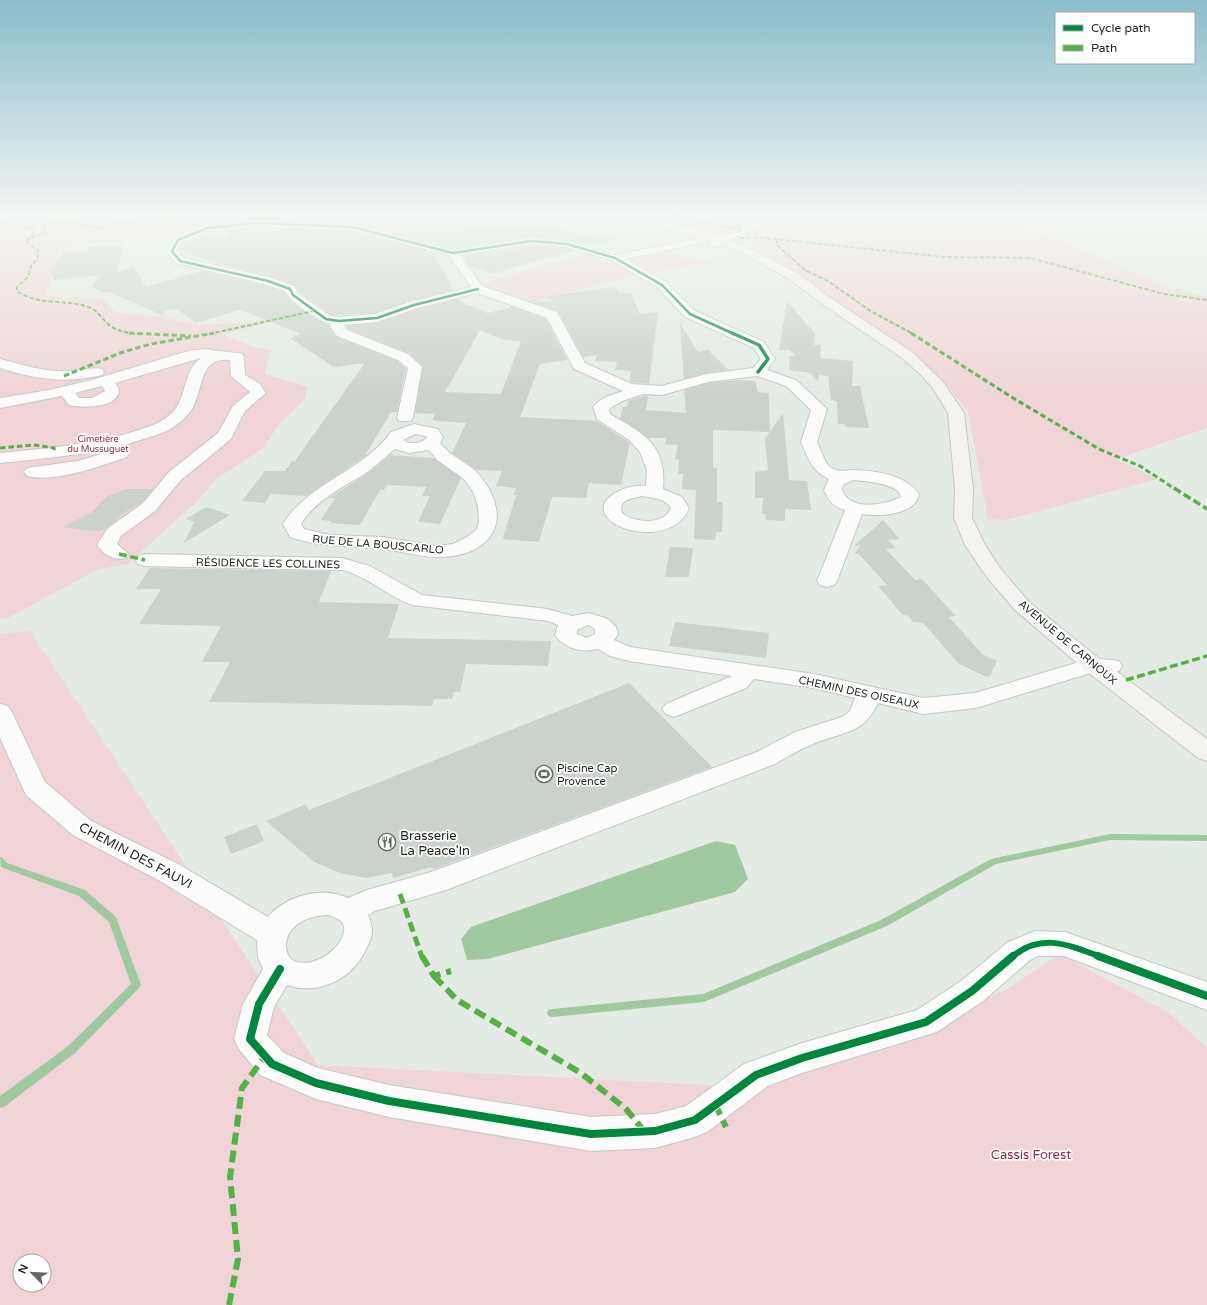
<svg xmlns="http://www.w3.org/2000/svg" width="1207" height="1305" viewBox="0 0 1207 1305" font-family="'Varela Round',sans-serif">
<rect width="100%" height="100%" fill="#e4ebe4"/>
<path fill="#f0d4d7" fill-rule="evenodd" d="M0,215H200L215,223L157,239L59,246L46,296L103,299L116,313L158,316L199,325L252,322L304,311L308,313L222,334L254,347L270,350L265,374L308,387L304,400L281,422L262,449L216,479L198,500L128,564L98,569L10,617L0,619Z
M621,215H757L734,231L718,236Z
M770,215H999L1173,289L1207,296V428L1116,459L1157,479L1007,520L988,519L968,411L940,377L747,241L746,234Z
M667,252L688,258L719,261L652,273L632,260V257L637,255L641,257Z
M586,254L622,267L636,275L529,303L489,289L482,283Z
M30,631L318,1065L766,1088L1006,990L1059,954L1168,1012L1207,1048V1305H0V634ZM20,1261H44V1285H20Z"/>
<path fill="#a0c9a0" d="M716,841L735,845L748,879L735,892L488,959L467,960L461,939L471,927Z"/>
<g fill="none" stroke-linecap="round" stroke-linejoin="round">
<path fill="#a0c9a0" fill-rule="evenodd" d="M1205,215H1207V217Z
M1110,834L1207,835V841L1110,840L996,864L887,926L704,1002L552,1017L548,1016L547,1013L548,1010L552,1009L703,994L881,920L991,859Z
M0,857L3,858L7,863L85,890L116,917L141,985L139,988L75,1053L4,1107L0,1108V1096L67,1047L131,984L109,922L79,896L1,867Z"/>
</g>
<path fill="#cbd1cb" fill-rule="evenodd" d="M228,215L384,217L381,222L461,224L498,229L502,226L529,227L531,225L619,239L591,246L567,240L531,237L453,248L352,222L257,218L228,222Z
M257,228L352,231L432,252L454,290L410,301L375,313L331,315L299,292L295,285L272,277L219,264L180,250L182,245L205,235L227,237V231Z
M124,245L117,273L133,266L146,287L202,271L264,285L284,292L292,302L305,312L329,325L336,337L397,361L406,369L397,412H391L366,454H368L306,496L271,494L265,503L242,501L265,471H285L292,461L294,462L365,363L334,367L290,338L301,334L244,311L238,310L196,323L177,309L162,311L165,316L109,292L104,293L92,286L101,275L54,280L51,269L64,252L87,251L88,247Z
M531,246L566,248L574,251L491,274L469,265L463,256Z
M613,287L620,293H631L640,314L658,312L649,384L630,382L631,371L615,370L617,362L595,361L597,355L583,357L558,311L534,303L555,301L546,297Z
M459,299L461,302L487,313L512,307L546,319L567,360L540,364L520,417L597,421L630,443L621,485L589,483L586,498L552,497L539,542L503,539L516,495H513L516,488L496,486L502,471L477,470L452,453L466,423L439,421L432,420L435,414L415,413L423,366L409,353L348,329L347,326L377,323L418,309ZM480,330L504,340L521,341L501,394L445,392Z
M787,301L815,334L814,345H821L820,358L853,361L852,386H860L869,428L845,427V424H838L837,401L831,400L828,376L819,375L818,382L811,373L789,370L790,356H796L790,350H779Z
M680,323L698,352L708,350L729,370L707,373L684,379Z
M739,380L755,381L758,392L769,393L770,432L713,430V468H717V502H723L722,532H716L715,540L694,539L696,490L682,489L683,474H678L679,459H675L678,445H665L666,438H648L620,418L623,407H627L628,401L644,396H648L646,410L686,413L684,390L708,383Z
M783,413L789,480L807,481L811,510L785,509V521L766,520L765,514H762L763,498H755V472L768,470L765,439Z
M390,455L434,458L461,478L440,524L418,522L430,496H422L426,487L387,485L384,490H380L360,525L330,523L331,521L321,520L335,498H329L370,472Z
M127,489H153L142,502L128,510L104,530L91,531L64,527L92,512L107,496Z
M206,507L230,515L184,543L194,522L186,519Z
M883,520L900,539L888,540L895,548L886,549L915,580L922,579L956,616L949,617L982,654L997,661L989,678L959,664L923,623L913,622L909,616L902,614L878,586L887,585L859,554H854L861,545L854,546Z
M670,547L693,548L689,577H665Z
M150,568L331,571L319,602L399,604L388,638L551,641L548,666L466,664L460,692H454L452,699H434L432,706L209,702L230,662H202L221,626L139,624L161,589H136Z
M675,622L769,633L766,658L669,646Z
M629,683L712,767L434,869L431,867L393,878L392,873L366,878L340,873L314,862L266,821L306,804L309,810Z
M257,824L264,841L231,854L224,837Z"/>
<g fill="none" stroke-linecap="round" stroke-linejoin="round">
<defs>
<path id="minor" d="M756,215H768C757,229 741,235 725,242C721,243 718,246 714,247L709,244L715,238L737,230Z
M257,220L352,224L453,250L531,238L567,241L615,255L694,239L698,238L701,233H709L710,235L706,242L626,259L666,282L695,311L764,342L775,359L767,370L796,380L827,409L817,442C821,449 824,462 830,467C839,473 845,470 854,470C876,471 905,474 919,494C916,515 879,517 862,514L837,581L834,585L827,587L820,585L817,581L845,510C834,507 828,501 824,490L829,479C812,472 808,458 801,442L811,410L786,386L757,376L708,382L662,395L644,394L622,401L609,409L610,414C644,434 667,445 663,489L682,497L689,508C675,549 592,531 605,502C613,491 631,484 646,486L647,470L640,452L629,440L597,419L593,407C599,398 614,394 623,391L574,369L547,318L477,293L418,308L377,322L344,325L347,330L408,354L422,367L413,418L411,421H399L397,418L408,368L398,360L337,336L330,326L331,324C319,322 291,303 285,291L264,284L176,263L166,251L174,238L203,226ZM257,226L352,230L449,255L471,287L410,302L375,314L339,317L330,316L298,293L294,286L272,278L184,258L178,251L182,242L209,231ZM531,244L566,247L611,260L658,288L685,317L754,348L761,359L753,368L707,374L661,386L632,384L585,363L557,312L482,286L460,255ZM853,480C864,481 899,483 901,497C885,505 850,512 842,490L843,485ZM642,496C652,498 665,498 671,508C664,526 635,523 622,513C618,500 632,498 642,496Z
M206,349C218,352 230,351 242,354L244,357L245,375L260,384L266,393L245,411L231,439L181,480L155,511L121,536L117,544L129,554L126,558C114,561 104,555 97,545L107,529L143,503L169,472L218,433L233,406L250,392L231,376L230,360C199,357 204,387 193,407C189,415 180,423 172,428C165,433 155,435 147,438C99,454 50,458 0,463V453C47,448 94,445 139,430C151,426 162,422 172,413C187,398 183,370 201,358L115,383L119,389C119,409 82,408 69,405L62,396L0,408V398L49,390L92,380L188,351ZM102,386L105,391L92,398H79L75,393Z
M0,359C21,364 40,371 62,371C74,372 91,366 102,369L104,372L102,375C67,384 34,379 0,368Z
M414,424L438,429L443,438L440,443C444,447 448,452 453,455C463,463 474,467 481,477C516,522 489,558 437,557C418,557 401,551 383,549C351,545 321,548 290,537L283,524C309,482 364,471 391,432ZM415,434L426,436L427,438C419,444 411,445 403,440ZM395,449L409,453L429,450L437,460L464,479L473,492L478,506L479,521L477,529L467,537L453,544L437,546L383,537L329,535L304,529L301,524C316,499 346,486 369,471C378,464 386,456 395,449Z
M121,448L127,449L129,453L127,457C101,466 55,483 27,476L24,472L27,468L33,467L78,461Z
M145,554L342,558L370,566L422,595L548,609L572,616L589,613L608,619L616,627L618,634L614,640L630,647L814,674L923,698L975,693L1093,658L1119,661L1122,666L1119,671L1111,673L1094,672L976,708L923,714L878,703C862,736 843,731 813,744C800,749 787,757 775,764L446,890L375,911L368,915C374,928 373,937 366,949C353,979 318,996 287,985L274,1007L267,1035L284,1053L318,1068L389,1085L591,1117L655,1114L686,1106L744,1064L802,1043L917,1010L961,981L1008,942L1035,931L1065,932L1207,982V1010L1064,956H1038L1030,960L983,1001L937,1032L802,1073L768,1086L707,1132L695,1137L655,1148L591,1151L389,1117L316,1099L260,1075L239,1049L234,1039L243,1004L263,969L258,957L257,940L160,881L73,835L26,795L0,738V704L8,706L12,712L45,782L91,821L180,865L268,917C286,895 323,886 348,898L367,890L431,872L757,752L795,732L842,717L850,711L855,698L814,688L754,679L746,688L674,717L666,714L662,709L666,704L732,676L629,661L610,656L598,649C582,653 565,649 555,635L558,625L548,621L412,605C387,596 367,576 342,570L145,566L138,564L135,560L138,556ZM588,625L595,629V634L587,638L577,634V630ZM329,915C333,917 338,919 341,921C356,936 316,975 291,959C287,954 286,950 286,944C288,923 311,915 329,915Z"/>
<path id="major" d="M579,215H625L668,223L709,233L747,247L799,274L826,295L912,352L943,382L964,413L973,489L972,518L985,545L1000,568L1029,602L1101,660L1207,739V761L1198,758L1085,670L1015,610L986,576L965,545L954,518L955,489L948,413L932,387L919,373L902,358L818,301L791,280L739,251L701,237L624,221L619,224L584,218Z"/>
</defs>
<use href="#minor" stroke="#c2c8c2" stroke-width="2"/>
<use href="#major" stroke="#c4c7c4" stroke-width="2"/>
<use href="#minor" fill="#fbfcfb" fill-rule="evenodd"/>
<use href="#major" fill="#f5f3f2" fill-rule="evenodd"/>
<path stroke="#55b145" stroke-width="2" stroke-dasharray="4.5 2" stroke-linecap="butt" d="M674,215L743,231
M0,225L2,222L33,230L34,233L31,238L25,241L38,250V258L31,266L28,277L17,287V291C40,307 67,298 91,308C98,312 102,318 107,323C115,331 127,333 138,334
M31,238L45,233V226L50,223L64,222L100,228L124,222L201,217
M740,238H764L946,257L1030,258L1164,294L1207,300
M777,239V245L805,270L828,281L869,310L913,334
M209,334L314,311"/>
<path stroke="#55b145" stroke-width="3" stroke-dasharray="5.5 3" stroke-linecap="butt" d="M129,333L191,336
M911,333L1013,398L1099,449L1140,466L1175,489
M64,376L120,353L151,344L214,333
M0,448L34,445L54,448L55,452"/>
<path stroke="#55b145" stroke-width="3.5" stroke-dasharray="8 3.5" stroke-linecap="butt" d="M1174,488L1207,509
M119,554L145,560
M1126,680L1207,656"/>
<path stroke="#55b145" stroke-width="5" stroke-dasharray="10 5" stroke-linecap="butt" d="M400,894L422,957"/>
<path stroke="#55b145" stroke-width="6" stroke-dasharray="12 6" stroke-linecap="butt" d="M422,956L434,976L451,971
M434,976L457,1000L581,1073L626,1109L644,1131
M715,1104L726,1127
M229,1305L238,1259L230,1177L242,1088L265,1056"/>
<defs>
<path id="cycleway-far3" d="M478,289L414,305L377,318L339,321L326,319L293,295L290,289L268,281L180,261L172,251L178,240L207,228L257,223L352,227L453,253L531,241L567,244L615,258L662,285L690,314L734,334"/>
<path id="cycleway-far2" d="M732,333L759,345L768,359L758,372"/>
<path id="cycleway-far1" d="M1012,957C1041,932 1069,945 1101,957"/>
<path id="cycleway" d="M1098,956L1207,996
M280,969L259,1004L250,1039L272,1064L316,1083L389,1101L591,1134L655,1131L695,1120L756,1075L802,1058L926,1022L972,991L1013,956"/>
</defs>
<use href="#cycleway-far3" stroke="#fff" stroke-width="4"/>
<use href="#cycleway-far2" stroke="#fff" stroke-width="5"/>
<use href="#cycleway-far1" stroke="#fff" stroke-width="8"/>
<use href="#cycleway" stroke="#fff" stroke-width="10"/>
<use href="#cycleway-far3" stroke="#00873e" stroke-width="2.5"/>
<use href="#cycleway-far2" stroke="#00873e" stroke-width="3.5"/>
<use href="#cycleway-far1" stroke="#00873e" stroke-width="6"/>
<use href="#cycleway" stroke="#00873e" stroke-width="8"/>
</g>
<linearGradient id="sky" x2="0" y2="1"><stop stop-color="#8bbccb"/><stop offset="0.54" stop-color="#f3f6f3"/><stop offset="1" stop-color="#f3f6f3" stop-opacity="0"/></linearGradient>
<rect width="1207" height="398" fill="url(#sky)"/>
<defs>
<symbol id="stadium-ring" viewBox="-11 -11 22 22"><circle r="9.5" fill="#fff" stroke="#636863" stroke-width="1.5"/><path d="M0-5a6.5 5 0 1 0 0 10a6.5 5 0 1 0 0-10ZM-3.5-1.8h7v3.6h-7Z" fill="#636863"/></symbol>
<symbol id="restaurant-ring" viewBox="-11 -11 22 22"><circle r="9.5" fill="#fff" stroke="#636863" stroke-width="1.5"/><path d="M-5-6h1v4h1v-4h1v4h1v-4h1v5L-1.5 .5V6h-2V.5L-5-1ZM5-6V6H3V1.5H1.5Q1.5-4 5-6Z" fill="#636863"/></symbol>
</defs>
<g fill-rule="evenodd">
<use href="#stadium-ring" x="534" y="764" width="20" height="20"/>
<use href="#restaurant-ring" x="377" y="832" width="20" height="20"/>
</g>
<g text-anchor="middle" stroke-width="3.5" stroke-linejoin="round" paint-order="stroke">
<g font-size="9" fill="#872a48" stroke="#fff">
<text x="98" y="442">Cimetière<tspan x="98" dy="10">du Mussuguet</tspan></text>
</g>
<g font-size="11" fill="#1e221e" stroke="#fff">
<text transform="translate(378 544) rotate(5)" y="4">RUE DE LA BOUSCARLO</text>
<text transform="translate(268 563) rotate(1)" y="4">RÉSIDENCE LES COLLINES</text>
<text transform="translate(1068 642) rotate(40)" y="4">AVENUE DE CARNOUX</text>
<text transform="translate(859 692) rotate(12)" y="4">CHEMIN DES OISEAUX</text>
</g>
<g font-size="11" fill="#1e221e" stroke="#fff" text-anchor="start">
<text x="557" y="772">Piscine Cap<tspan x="557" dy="13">Provence</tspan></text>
</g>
<g font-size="13" fill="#1e221e" stroke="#fff" text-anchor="start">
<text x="400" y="840">Brasserie<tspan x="400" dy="15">La Peace'In</tspan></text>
</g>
<g font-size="13" fill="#1e221e" stroke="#fff">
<text transform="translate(136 855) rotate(28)" y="5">CHEMIN DES FAUVI</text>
</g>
<g font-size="13" fill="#872a48" stroke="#fff">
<text x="1031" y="1159">Cassis Forest</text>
</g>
</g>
<rect x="1055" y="12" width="140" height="52" fill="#ffffff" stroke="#a5a7a5"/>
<rect x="1063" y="25" width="20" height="6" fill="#00873e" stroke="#a5a7a5"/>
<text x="1091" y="32" font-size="12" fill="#1e221e">Cycle path</text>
<rect x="1063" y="45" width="20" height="6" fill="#55b145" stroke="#a5a7a5"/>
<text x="1091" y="52" font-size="12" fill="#1e221e">Path</text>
<g transform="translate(32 1273) rotate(294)"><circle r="19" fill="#ffffff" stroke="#a5a7a5"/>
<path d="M0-3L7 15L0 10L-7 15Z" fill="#636863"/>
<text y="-6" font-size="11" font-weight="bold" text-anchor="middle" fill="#1e221e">N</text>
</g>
</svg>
